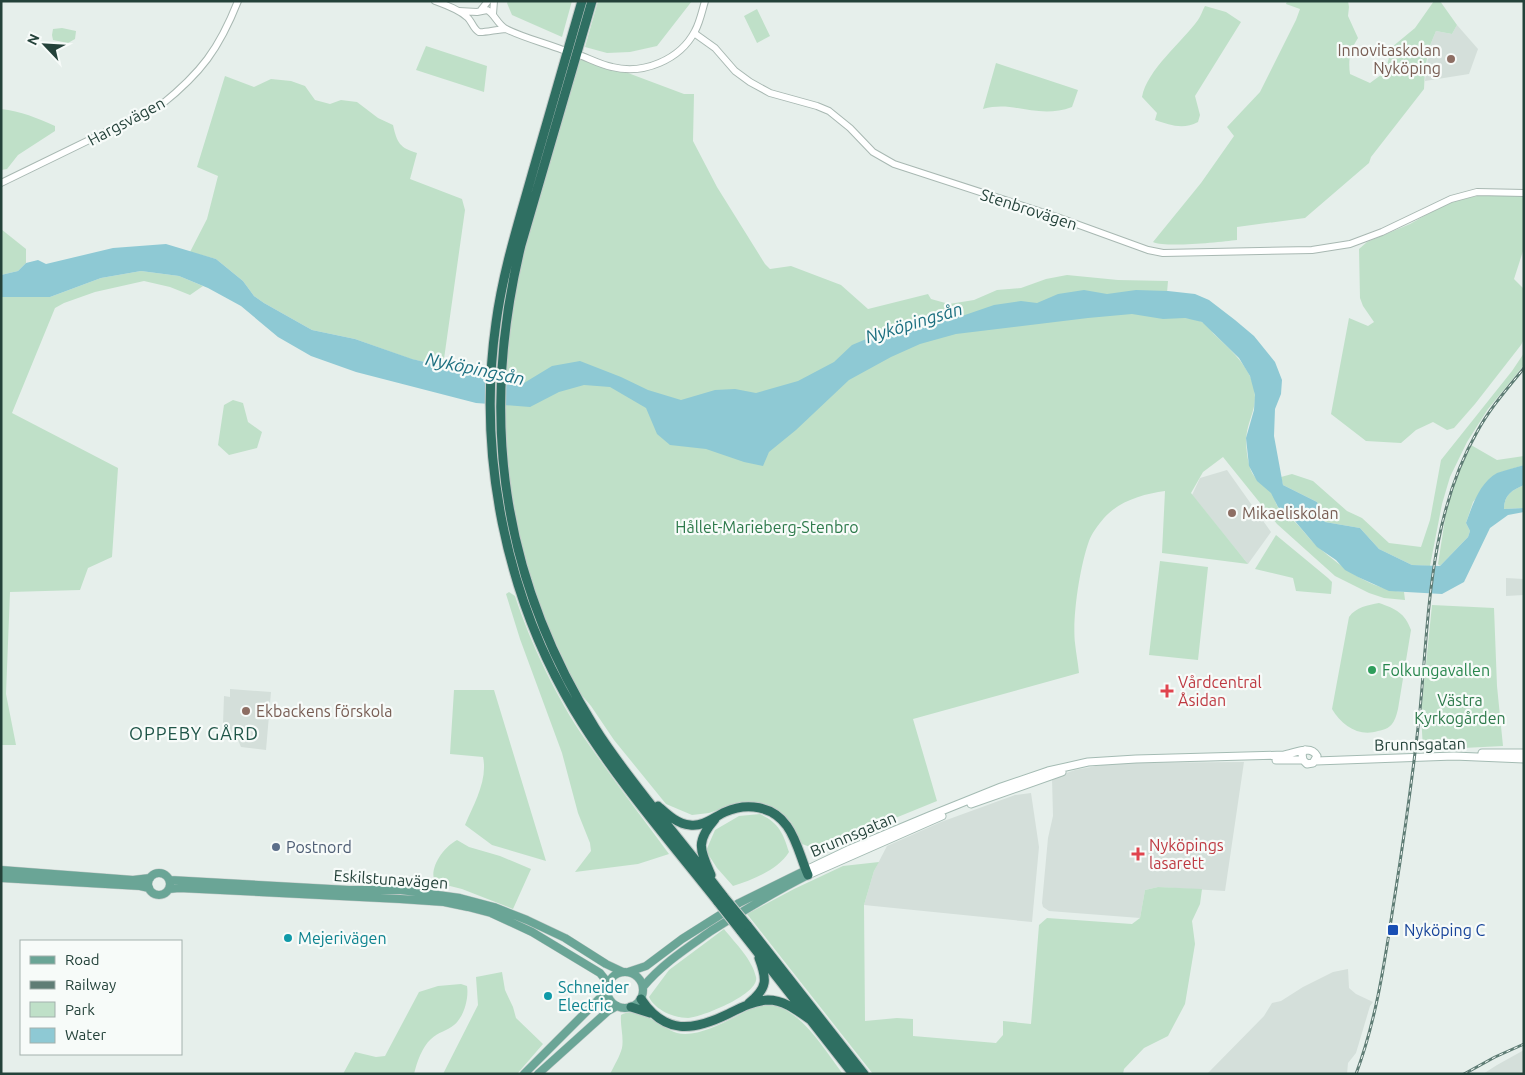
<svg xmlns="http://www.w3.org/2000/svg" width="1525" height="1075" viewBox="0 0 1525 1075" font-family="Ubuntu,sans-serif">
<rect width="100%" height="100%" fill="#e6efeb"/>
<path fill="#d4dfda" d="M1457,25L1478,49L1469,74L1425,81L1429,48L1436,31L1452,34Z
M1227,470L1271,532L1248,564L1192,495L1200,478Z
M1506,578L1524,579V595L1506,596Z
M230,689L271,692L266,750L241,747L235,733L227,732L223,724L224,696L230,697Z
M1244,762L1225,891L1158,887L1145,890L1140,918L1049,911L1043,907L1042,903L1048,838L1053,816L1052,778L1075,770L1112,763Z
M1031,793L1039,847L1032,922L864,905L874,871L887,846L941,822L1015,795Z
M1348,969L1349,988L1356,994L1373,1002L1370,1006L1356,1053L1348,1063L1347,1074H1207L1264,1016L1272,1003L1281,1001L1303,987L1333,972Z
M1524,1050V1074H1483L1497,1065Z"/>
<path fill="#bfe0c8" d="M508,1H572L562,37L512,15L507,3Z
M598,1H692L657,46L630,52L607,53L585,47Z
M1287,1H1348L1349,7L1348,16L1358,38C1350,50 1348,60 1350,74L1370,83L1385,72L1392,47L1415,28L1434,1H1440L1457,25L1452,34L1436,31L1429,48L1425,69L1424,89L1371,157L1369,163L1305,218L1237,227V240C1220,242 1166,248 1153,242L1201,183L1234,136L1227,127L1260,92L1296,20L1300,9L1286,4Z
M1205,6L1226,12L1241,22L1195,96L1200,115L1198,122C1183,130 1170,125 1155,120L1157,113L1142,97C1147,70 1182,42 1198,20C1201,16 1202,11 1205,6Z
M757,9L770,36L757,43L744,16Z
M62,28L76,31L75,39L68,43L53,40L52,35L53,29Z
M426,46L487,66L484,92L416,70Z
M580,55L684,94H694L693,141L717,187L765,264L770,269L791,266L841,285L868,309L928,294L931,299L949,304L974,300L997,290L1021,288L1046,279L1067,275L1118,280L1168,281L1165,317C1177,319 1191,316 1202,322C1207,324 1211,331 1215,335C1232,351 1255,371 1255,397C1255,408 1251,416 1248,427C1245,438 1246,452 1249,464C1252,480 1264,483 1272,493C1275,497 1275,503 1278,507C1283,513 1290,517 1295,522C1303,530 1310,540 1318,547C1344,569 1370,589 1404,592L1405,600L1384,598L1369,593L1335,576L1277,524L1223,457L1203,472L1191,493L1248,564L1162,553L1165,491C1143,494 1119,501 1104,518C1098,525 1092,533 1089,541C1080,566 1072,617 1075,643C1076,653 1078,663 1079,673L913,719L937,801L861,832L847,841L832,846L813,848L802,844L791,822L781,813L767,805L752,802L739,803L709,813L692,815L666,804L614,740L591,706L578,691L541,611L527,567L515,519L507,466L503,425L508,322L522,250L528,236Z
M996,63L1078,90L1072,107C1037,120 1015,100 983,109Z
M225,76L254,87L271,79L291,81L305,86L315,100L330,104L341,100L357,102L378,118L393,125C397,143 400,148 417,153L410,179L462,199L465,210L443,366L411,359L355,339L312,330L264,303L254,296L243,281L216,259L190,252L207,219L218,176L197,167Z
M1,109C21,111 37,118 55,126V131L18,155L7,169L1,170Z
M1477,196H1524V248L1514,279L1524,289V339L1521,345L1475,404L1454,428L1447,430L1433,422L1416,430L1401,443L1366,441L1331,414L1349,318L1368,326L1374,322L1363,306L1360,298L1359,249L1367,242L1410,224L1431,212L1454,201Z
M1,229L26,249V263L18,271L1,275Z
M141,271L179,276L203,286L190,295L170,287L144,281L95,292L64,303L55,308L12,413L118,468L112,557L88,568L80,590L10,592L6,694L16,745H1V297H50L101,278Z
M1524,353V365L1488,409L1467,442L1450,477L1442,504L1430,566L1412,565L1379,549L1360,528L1325,522L1317,502L1283,485L1281,477L1292,474L1313,481L1347,511L1362,518L1389,543L1421,547L1430,520L1441,460L1512,371Z
M233,400L243,403L248,422L262,432L257,448L229,455L218,445L224,405Z
M1471,445L1497,460L1524,456V465L1496,474L1473,502L1466,523L1470,531L1468,537L1440,566L1438,564L1447,506L1457,476Z
M1524,485V508L1504,509C1504,495 1512,490 1524,485Z
M1276,535L1328,578L1332,582L1331,594L1296,591L1293,578L1255,569Z
M1160,561L1208,567L1198,660L1149,655Z
M509,592L515,596C530,642 557,699 585,739C612,778 641,816 669,854L638,864L575,872L591,851L590,843L578,813L562,753L520,639L506,594Z
M1379,603C1396,609 1405,613 1411,630L1398,709C1397,713 1396,717 1394,721C1391,727 1385,730 1378,731C1359,737 1342,726 1332,709L1349,617C1356,607 1368,605 1379,603Z
M1432,605L1494,608L1497,686L1503,746L1423,750L1421,713Z
M454,690H494L546,861L492,845L465,825C474,804 488,780 483,757L450,754Z
M760,814C779,823 783,833 789,852C778,870 752,880 733,886L717,868L706,851L715,830L739,816Z
M457,840L469,847L500,856L531,869L513,909L462,889L450,886L439,888C424,874 442,848 457,840Z
M879,862L874,871L864,905L865,1021L897,1018L913,1019V1036L996,1043L1003,1035V1021L1031,1024L1039,925L1047,918L1132,924L1140,918L1145,890L1158,887L1202,889L1200,904L1192,921L1195,944L1185,1004L1168,1036L1144,1048L1124,1069L1123,1074H873L747,914L794,889L843,866Z
M724,929C735,943 752,959 756,977C760,994 702,1017 688,1018C674,1018 655,1010 649,997L669,970Z
M502,972L505,990L513,1007L516,1018L543,1044L517,1074H443L478,1005L476,977Z
M461,984L467,986C469,998 464,1017 454,1025C447,1031 438,1032 431,1039C422,1047 417,1062 414,1074H343L355,1052L376,1057L385,1056L419,992L438,986Z
M766,1003C801,1008 823,1048 843,1074H610C614,1066 620,1056 622,1048C624,1037 620,1026 621,1015C638,1004 661,1028 677,1033C700,1039 735,1016 756,1006Z"/>
<path fill="#8ec9d4" d="M166,244L216,259L243,281L254,296L264,303L312,330L355,339L412,359L429,363H443L465,366L479,377L507,384L524,383L552,366L580,361L621,377L648,390L681,400L715,390L735,389L756,393L798,381L834,362L852,345L895,327L931,316H962L994,305L1021,301L1037,303L1058,294L1084,290L1107,294L1136,290L1168,291L1195,294L1209,300L1235,320L1254,336L1275,362L1282,380L1281,394L1275,409L1274,436L1283,485L1317,502L1325,522L1360,528L1379,549L1412,565L1440,566L1468,537L1470,531L1466,523C1472,506 1480,482 1497,473C1505,470 1515,468 1524,465V485C1512,490 1504,495 1504,509L1524,508V512L1508,515L1490,528L1464,582L1442,594L1389,591L1358,577L1345,570L1336,560L1317,547L1294,520L1278,507L1271,493L1257,481L1249,466L1246,438L1254,410L1255,395L1250,376L1239,358L1202,322L1185,318L1163,319L1132,314L1088,318L956,334L920,344L891,357L849,380L796,430L769,452L763,466L744,462L706,449L670,445L657,434L646,408L610,387L584,385L559,392L530,407L476,403L356,372L311,356L278,337L241,306L208,288L179,276L141,271L101,278L50,297H1V275L18,271L26,263L38,260L46,264L113,248Z"/>
<g fill="none" stroke-linecap="round" stroke-linejoin="round">
<defs>
<path id="tertiary" d="M435,1C446,5 458,9 467,17C472,21 473,29 479,32C483,33 499,29 506,29
M481,10L488,1
M459,11L477,12L487,10C495,14 497,24 506,29C524,38 545,43 563,50
M493,14L494,1
M694,33L715,48L735,71L750,82L770,93L817,106L829,111L850,128L873,152L894,164L1057,217L1148,250L1163,253L1312,250L1350,244L1382,232L1451,199L1477,192L1524,193
M582,56C592,60 602,65 612,67C643,75 680,60 695,31C700,22 702,11 705,1
M1,183L161,105C201,73 219,49 238,1"/>
<path id="secondary" d="M1482,753H1524
M1276,760H1303
M1316,761L1454,756L1524,759
M971,804L1062,772
M806,870L850,849L929,816L1001,787L1048,771L1088,762L1136,759L1284,755C1295,753 1311,744 1317,756L1313,763L1307,764L1303,760L1302,754L1305,750
M808,875L942,816"/>
<path id="primary" d="M1,870L133,880L150,878
M148 884a11 11 0 1 1 22 0a11 11 0 1 1-22 0Z
M1,878L140,886L149,888
M170,880L349,890H401L460,898L494,907L527,920L565,938L606,964L623,972
M169,889L179,888L400,899L444,902L468,907L491,913L532,932L600,973L608,983
M628,972L646,966L682,939L739,903L806,870
M607 990a18 18 0 1 1 36 0a18 18 0 1 1-36 0Z
M643,987C662,964 687,948 711,931C743,911 774,892 808,875
M524,1074L607,991
M538,1074L608,1011L617,1006"/>
<path id="motorway" d="M582,1C566,58 549,114 533,171C519,221 503,271 496,323C477,455 506,596 574,710C615,778 668,839 718,902
M592,1L521,245C479,417 501,577 595,728C613,757 635,784 656,811C679,839 702,868 724,897
M658,806C667,814 677,824 690,825C703,827 714,817 725,812C747,802 773,806 787,826C797,840 801,859 808,875
M711,875C700,850 695,842 715,819
M747,925L864,1074
M740,930L853,1074
M641,999C665,1035 693,1031 728,1014C740,1008 753,1001 768,1000C785,1000 799,1012 812,1021
M749,1003C768,988 767,979 759,958
M631,1007L650,1013"/>
</defs>
<use href="#tertiary" stroke="#a8b8b2" stroke-width="8"/>
<use href="#secondary" stroke="#a4bbb3" stroke-width="9"/>
<use href="#primary" stroke="#c2cac8" stroke-width="9"/>
<use href="#motorway" stroke="#c2cac8" stroke-width="11"/>
<use href="#tertiary" stroke="#fff" stroke-width="6"/>
<use href="#secondary" stroke="#fff" stroke-width="7"/>
<use href="#primary" stroke="#6aa596" stroke-width="8"/>
<use href="#motorway" stroke="#2f6f62" stroke-width="9"/>
<defs>
<path id="rail" d="M1356,1074C1377,1018 1385,959 1394,901C1404,838 1413,774 1420,710C1429,616 1429,516 1477,432C1490,408 1507,389 1524,368
M1464,1074L1495,1057L1524,1044"/>
</defs>
<use href="#rail" stroke="#5f7d75" stroke-width="3"/>
<use href="#rail" stroke="#f7fbf9" stroke-width="1" stroke-dasharray="4" stroke-linecap="butt"/>
<defs>
<path id="motorway-bridge" d="M724,897L747,925
M718,902L740,930"/>
</defs>
<use href="#motorway-bridge" stroke="#c2cac8" stroke-width="11" stroke-linecap="butt"/>
<use href="#motorway-bridge" stroke="#2f6f62" stroke-width="9"/>
</g>
<g fill="#8d6e63" stroke="#f7fbf9" stroke-width="2">
<circle cx="1451" cy="59" r="5"/>
<circle cx="1232" cy="513" r="5"/>
<circle cx="246" cy="711" r="5"/>
</g>
<circle fill="#2e9e5b" stroke="#f7fbf9" stroke-width="2" cx="1372" cy="670" r="5"/>
<g fill="#e0444e" stroke="#f7fbf9" stroke-width="2">
<path d="M1164.5 683.5h5v5h5v5h-5v5h-5v-5h-5v-5h5z"/>
<path d="M1135.5 846.5h5v5h5v5h-5v5h-5v-5h-5v-5h5z"/>
</g>
<circle fill="#5c6f8a" stroke="#f7fbf9" stroke-width="2" cx="276" cy="847" r="5"/>
<rect fill="#1a4fb4" stroke="#f7fbf9" stroke-width="2" x="1387" y="924" width="12" height="12" rx="2.5"/>
<g fill="#0f9aa8" stroke="#f7fbf9" stroke-width="2">
<circle cx="288" cy="938" r="5"/>
<circle cx="548" cy="996" r="5"/>
</g>
<g text-anchor="middle" stroke-width="4.5" stroke-linejoin="round" paint-order="stroke">
<g font-size="16" fill="#785e54" stroke="#f7fbf9" text-anchor="start">
<text x="1441" y="56" text-anchor="end">Innovitaskolan<tspan x="1441" dy="18">Nyköping</tspan></text>
<text x="1242" y="519">Mikaeliskolan</text>
<text x="256" y="717">Ekbackens förskola</text>
</g>
<g font-size="16" fill="#24423a" stroke="#f7fbf9">
<text transform="translate(126 121) rotate(-28)" y="6">Hargsvägen</text>
<text transform="translate(1029 209) rotate(18)" y="6">Stenbrovägen</text>
<text transform="translate(1420 744) rotate(-1)" y="6">Brunnsgatan</text>
<text transform="translate(853 834) rotate(-23)" y="6">Brunnsgatan</text>
<text transform="translate(391 879) rotate(4)" y="6">Eskilstunavägen</text>
</g>
<g font-size="16" fill="#2d7a4b" stroke="#f7fbf9">
<text x="767" y="533">Hållet-Marieberg-Stenbro</text>
<text x="1460" y="706">Västra<tspan x="1460" dy="18">Kyrkogården</tspan></text>
</g>
<g font-size="16" fill="#27864d" stroke="#f7fbf9" text-anchor="start">
<text x="1382" y="676">Folkungavallen</text>
</g>
<g font-size="16" fill="#be3a42" stroke="#f7fbf9" text-anchor="start">
<text x="1178" y="688">Vårdcentral<tspan x="1178" dy="18">Åsidan</tspan></text>
<text x="1149" y="851">Nyköpings<tspan x="1149" dy="18">lasarett</tspan></text>
</g>
<g font-size="16" fill="#4e5e75" stroke="#f7fbf9" text-anchor="start">
<text x="286" y="853">Postnord</text>
</g>
<g font-size="16" fill="#164399" stroke="#f7fbf9" text-anchor="start">
<text x="1404" y="936">Nyköping C</text>
</g>
<g font-size="16" fill="#0d838f" stroke="#f7fbf9" text-anchor="start">
<text x="298" y="944">Mejerivägen</text>
<text x="558" y="993">Schneider<tspan x="558" dy="18">Electric</tspan></text>
</g>
<g font-size="18" font-style="italic" fill="#1c6f80" stroke="#f7fbf9">
<text transform="translate(914 323) rotate(-17)" y="6">Nyköpingsån</text>
<text transform="translate(475 369) rotate(12)" y="6">Nyköpingsån</text>
</g>
<g font-size="18" letter-spacing="1" fill="#1f5548" stroke="#f7fbf9">
<text x="194" y="740">OPPEBY GÅRD</text>
</g>
</g>
<rect width="1525" height="1075" fill="none" stroke="#24423a" stroke-width="5"/>
<rect x="20" y="940" width="162" height="115" fill="#f7fbf9" stroke="#a3b1ad"/>
<rect x="30" y="956" width="25" height="8" fill="#6aa596" stroke="#a3b1ad"/>
<text x="65" y="965" font-size="15" fill="#24423a">Road</text>
<rect x="30" y="981" width="25" height="8" fill="#5f7d75" stroke="#a3b1ad"/>
<text x="65" y="990" font-size="15" fill="#24423a">Railway</text>
<rect x="30" y="1002" width="25" height="15" fill="#bfe0c8" stroke="#a3b1ad"/>
<text x="65" y="1015" font-size="15" fill="#24423a">Park</text>
<rect x="30" y="1028" width="25" height="15" fill="#8ec9d4" stroke="#a3b1ad"/>
<text x="65" y="1040" font-size="15" fill="#24423a">Water</text>
<g transform="translate(45 45) rotate(295)" stroke="#f7fbf9" stroke-width="4" paint-order="stroke">
<path d="M0-4L9 19L0 12L-9 19Z" fill="#24423a"/>
<text y="-8" font-size="14" font-weight="bold" text-anchor="middle" fill="#24423a">N</text>
</g>
</svg>
